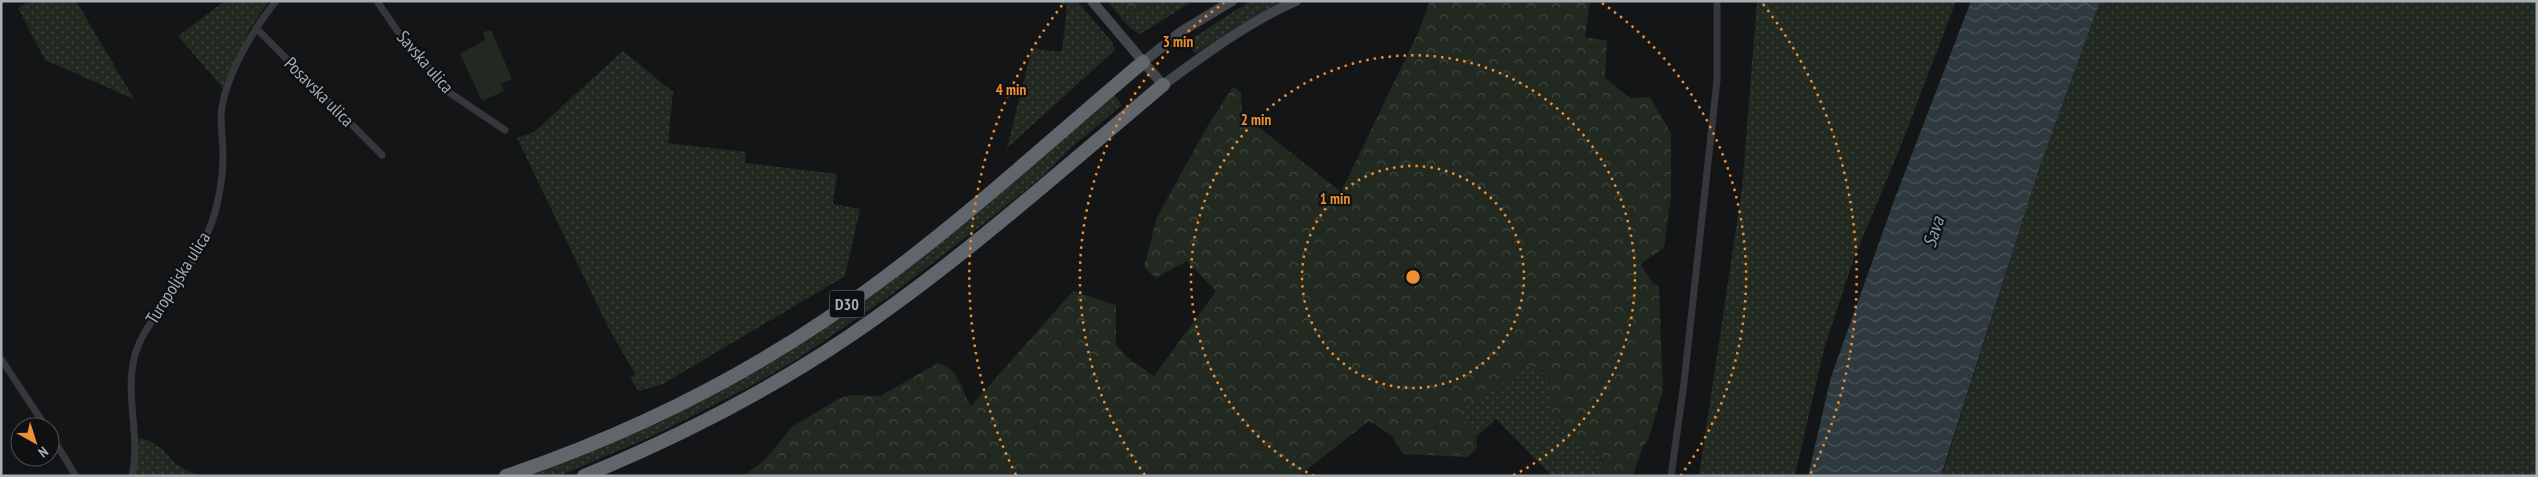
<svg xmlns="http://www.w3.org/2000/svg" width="2538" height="477" viewBox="0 0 2538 477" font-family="'PT Sans Narrow',sans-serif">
<defs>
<pattern id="grass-dots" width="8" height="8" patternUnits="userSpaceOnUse" patternTransform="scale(1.25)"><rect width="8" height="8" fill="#212921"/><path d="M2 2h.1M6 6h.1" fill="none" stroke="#3e463f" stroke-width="1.8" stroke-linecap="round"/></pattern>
<pattern id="forest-crowns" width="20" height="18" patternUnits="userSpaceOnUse" patternTransform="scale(1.25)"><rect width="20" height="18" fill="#212921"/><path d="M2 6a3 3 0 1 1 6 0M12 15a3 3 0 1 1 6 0" fill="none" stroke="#3e463f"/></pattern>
<pattern id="water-waves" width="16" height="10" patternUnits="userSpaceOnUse" patternTransform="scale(1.25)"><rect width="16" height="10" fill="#2e3a3f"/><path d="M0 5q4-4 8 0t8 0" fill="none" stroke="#495458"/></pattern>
</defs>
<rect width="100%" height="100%" fill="#141516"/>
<path fill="url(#grass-dots)" d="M29,1H76L134,99L45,60L18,8Z
M225,1H269L250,29L223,88L178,36Z
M1056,1H1077L1112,42L1115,50L1007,148L1032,48L1059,52L1062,50L1067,6Z
M1107,1H1123L1133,13L1158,1H1193L1140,34L1130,28Z
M1250,1H1283L1234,28L1195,54L1187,42Z
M1757,1H1956L1902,143L1853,261L1824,349L1795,476H1699L1742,189Z
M2100,1H2537V476H1942L2040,166Z
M623,51L673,92L668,143L746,152L745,163L837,174L833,204L860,209L845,276L663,384L639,391L630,378L635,374L608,327L517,138L534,132Z
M1114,94L1122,105L1072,147L1042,177L986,222L891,295L799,358L753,385L653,436L559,476H526L769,362Z
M1529,365C1553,373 1553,387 1549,409L1560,426L1601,458L1603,467L1600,476H1552L1496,419L1476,437L1459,412L1467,403L1496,389L1510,375Z
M139,438C155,442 163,448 172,460C177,467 190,471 197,476H135Z"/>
<path fill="url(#forest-crowns)" d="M1123,1H1158L1133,13Z
M1430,1H1590L1585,37L1607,41L1605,78L1630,98L1650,97L1671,133V196L1664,248L1640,264L1653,283L1659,286L1663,390L1649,438L1642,449L1633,476H1600L1603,467L1601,458C1586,446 1564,435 1553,418C1540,399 1567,377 1529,365C1514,372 1509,378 1497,388C1484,398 1470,400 1459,412L1476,437L1477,448L1468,457L1403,454L1392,436L1369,421L1299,476H743L764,461L792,427L838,399L852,395L880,396L938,363C959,367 961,391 971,406L1073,291L1116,305V345L1127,357L1154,376L1216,291L1187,261L1156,278L1144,267L1157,217L1205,130L1233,87L1241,92L1242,114L1341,192L1418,33Z"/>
<path fill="#212921" d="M491,30L512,79L501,84L504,91L482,101L460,54L485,40L483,32Z"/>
<path fill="url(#water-waves)" d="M1971,1H2100L2040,166L1941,476H1808L1831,377L1895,198Z"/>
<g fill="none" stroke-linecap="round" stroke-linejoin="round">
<path stroke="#35373b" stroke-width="7" d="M377,1L396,29L450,93L505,130
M256,28L382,155
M1,359L46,427
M50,434L76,476
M132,476C141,437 125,398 134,359C139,336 154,319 167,300C182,279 198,256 208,232C218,209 223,179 223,154C223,142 221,129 221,116C223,80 253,29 276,1
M1671,476L1684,383L1717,80V1"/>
<path stroke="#43474b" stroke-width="10" d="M1092,1L1163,85C1205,54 1248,22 1296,1
M1143,62L1182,31L1232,1"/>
<path stroke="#61666c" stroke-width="14" d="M506,476C639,431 767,366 880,281C972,213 1056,135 1143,62
M584,476C676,438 765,393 848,337C959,262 1060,171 1163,85"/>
</g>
<g fill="none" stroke="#ee8f34" stroke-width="2.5" stroke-dasharray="2.5 5">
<circle cx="1413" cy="277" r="111"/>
<path d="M1314 476A222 222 0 1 1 1512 476"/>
<path d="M1145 475A333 333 0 0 1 1224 3M1602 3A333 333 0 0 1 1681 475"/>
<path d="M1016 475A444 444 0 0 1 1063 4M1763 4A444 444 0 0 1 1810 475"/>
</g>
<g text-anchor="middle" stroke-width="4.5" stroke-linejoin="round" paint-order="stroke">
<rect fill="#0f1011" stroke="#797f84" stroke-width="1" x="829.5" y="290.5" width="35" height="27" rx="4"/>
<g font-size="16" font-weight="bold" fill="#a6aeb6">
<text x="847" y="310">D30</text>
</g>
<g font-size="18" fill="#a6aeb6" stroke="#0f1011">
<text transform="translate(425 62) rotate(49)" y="6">Savska ulica</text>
<text transform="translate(319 92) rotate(45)" y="6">Posavska ulica</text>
<text transform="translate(178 278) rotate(-58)" y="6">Turopoljska ulica</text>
</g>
<g font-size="19" font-style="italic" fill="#7ea2b1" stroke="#0f1011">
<text transform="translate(1933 232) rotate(-72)" y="7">Sava</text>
</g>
</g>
<circle cx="1413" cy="277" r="8" fill="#ee8f34" stroke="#0f1011" stroke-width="2.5"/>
<g font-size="15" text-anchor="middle" font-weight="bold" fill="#ee8f34" stroke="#0f1011" stroke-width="4.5" stroke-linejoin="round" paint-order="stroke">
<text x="1178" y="47">3 min</text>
<text x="1011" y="95">4 min</text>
<text x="1256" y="125">2 min</text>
<text x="1335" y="204">1 min</text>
</g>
<rect width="2538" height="477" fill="none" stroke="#a6aeb6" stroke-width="5"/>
<g transform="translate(35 442) rotate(141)"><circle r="24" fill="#0f1011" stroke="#4b4f53"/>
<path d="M0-4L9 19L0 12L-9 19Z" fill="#ee8f34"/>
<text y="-8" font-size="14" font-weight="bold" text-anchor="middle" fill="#a6aeb6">N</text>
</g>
</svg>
